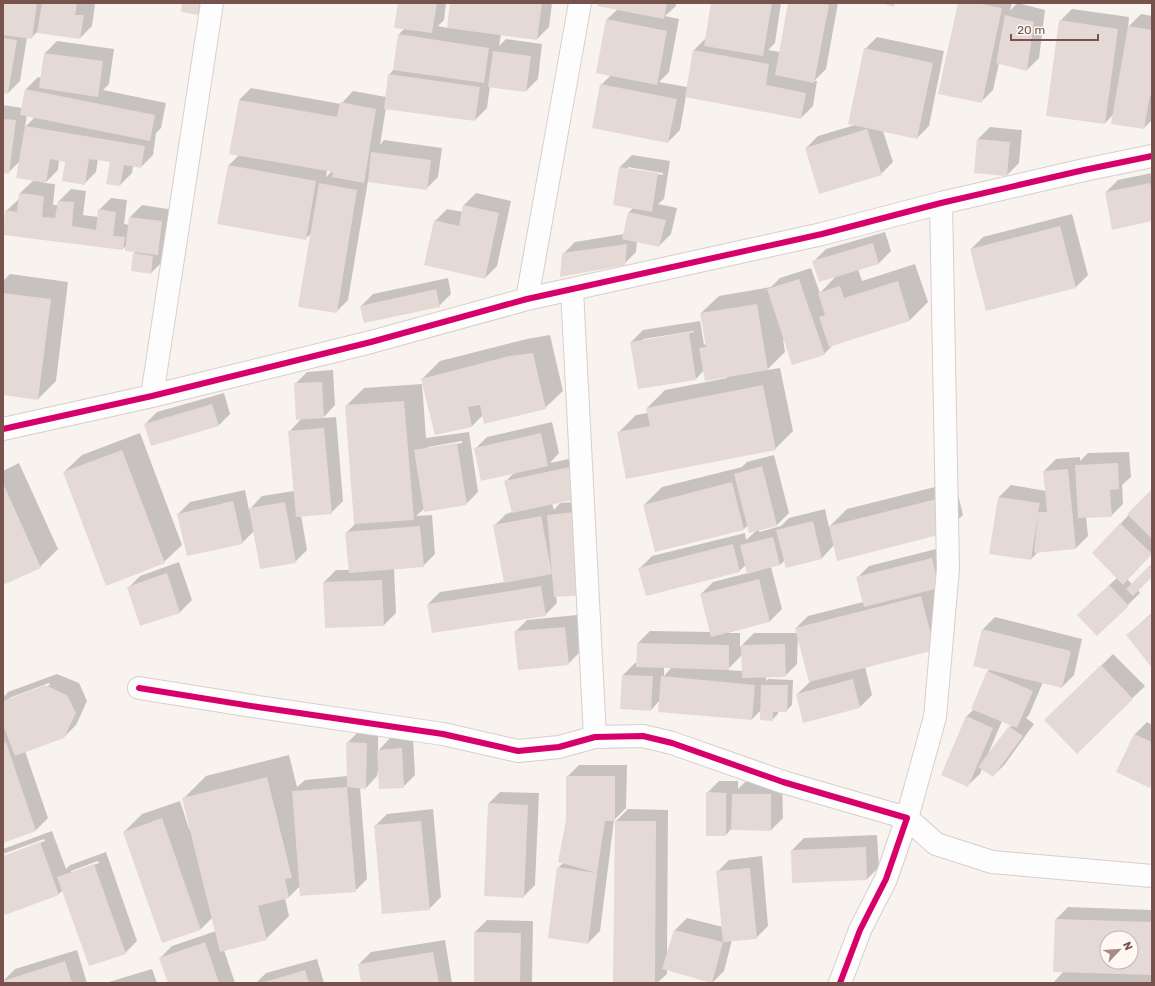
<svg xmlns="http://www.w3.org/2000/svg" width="1155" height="986" viewBox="0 0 1155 986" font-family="Rubik,sans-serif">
<rect width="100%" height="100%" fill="#f9f3ef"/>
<path fill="#0003" fill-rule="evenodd" d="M3,3H88L95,4L92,26L80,38L37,32L31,38L27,37L20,81L8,93L3,92Z
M183,3H208L197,14Z
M399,3H446L444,20L438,26L448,28L451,3H552L549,27L537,39L501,34L499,46L506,39L542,44L538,79L526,91L490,86L487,108L475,120L386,108L380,145L384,140L442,148L438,177L426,189L368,181L348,300L336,312L312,233L305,239L229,165L239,155V100L251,88L341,104L353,91L386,97L389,75L394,69L399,34L405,28ZM327,170L332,171L326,177Z
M599,3H676V6L665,16L679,19L669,72L659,82L687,87L694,50L706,38L712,3H781L775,43L768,50L780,52L789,3H838L826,69L814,81H817L813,106L801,118L686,96L680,130L668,142L601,85L611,75L607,19L618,9Z
M959,3H1012L1010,11L1017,3L1045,10L1039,58L1027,70L999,63L993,90L981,102Z
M1072,9L1129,17L1128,27L1141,14L1152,16V120L1144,128L1114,114L1105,123L1060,21Z
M877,37L944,51L929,126L917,138L883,131L893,162L881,174L806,148L818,136L855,125L865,49Z
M57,41L114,49L109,84L103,90L166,103L161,128L156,133L153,155L141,167L133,166L132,173L120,185L111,161L98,159L96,172L84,184L66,161L59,160L58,170L45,183L55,184L53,205H58L59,201L71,189L86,191L83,215L98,217L99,210L111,198L127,200L124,224L130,225V217L142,205L174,210L163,261L151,273L134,253L136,251L127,245L123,249L3,234L6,211L19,199L20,193L34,180L20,161L8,173L3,172V105L22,108L26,89L38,77L42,78L45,53ZM27,115L35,117L25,127Z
M990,127L1022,130L1019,163L1007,175L975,172L978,139Z
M632,155L670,161L664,199L658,204L677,208L671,234L659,246L637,241L636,252L624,264L563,254L575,242L624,234L629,212L634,207L614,204L620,167ZM628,167L663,173V175L628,169Z
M1152,173V220L1106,192L1118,180Z
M476,193L511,201L497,266L485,278L435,221L447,209L463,212L464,205Z
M1072,214L1088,275L1076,287L971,249L983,237Z
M885,232L891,251L879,263L858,269L862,281L915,264L928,302L910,320L833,345L824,354L783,339L785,352L767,370L780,368L793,431L775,449L618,433L636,415L648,413L647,408L665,390L727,378V376L704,370L696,379L631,342L643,330L700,321L704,345L706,343L701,313L719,296L771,287L780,278L811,268L820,293L837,275L814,261L826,249ZM693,331L694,332L643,341V339Z
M10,274L68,282L56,381L38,399L3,394V281Z
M448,278L451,294L439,306H361L373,294Z
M550,335L563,391L545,408L483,415L472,426L435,434L422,379L440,361L527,339Z
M333,370L335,405L323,418L336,417L343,501L331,513L301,515L307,550L295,562L254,531L242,543L178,514L190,502L245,490L249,510L262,496L294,491L289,432L302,418L295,384L307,372Z
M422,384L426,438L469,432L478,492L466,504L425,508L416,516L432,515L435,554L423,566L394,568L396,613L384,625L324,582L336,570H350L346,533L355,524L346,406L364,388ZM462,441V443L428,449V447Z
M224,393L230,414L218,426L145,424L157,412Z
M552,422L559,453L550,463L582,456L552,503L554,510L560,503L588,501L556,596L557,603L545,615L428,604L440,592L505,582L494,526L506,514L512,512L505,482L515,472L475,449L487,437Z
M140,433L182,545L164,562L64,472L82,455Z
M1129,452L1131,477L1122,485L1123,504L1111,516L1086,517L1088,536L1076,548L1038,552L1031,559L999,497L1011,485L1046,491L1044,471L1056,459L1080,457V461L1088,453Z
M774,455L789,513L777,525L759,530V532L781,526L789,518L825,509L829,527L847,509L955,482L963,515L945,532L834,545L822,558L785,560L780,565L771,567L782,609L770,621L727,633H740V647L754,633H797L796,628L808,616L863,602L857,578L869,566L944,547L934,589L946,637L865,667L872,695L860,707L797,694L810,682L798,634L797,664L785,676H766V681L768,679L793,680L792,705L786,711H778V714L772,720L761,710L752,719L660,700L651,710L622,708L623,675L635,663H637L638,643L650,631L711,632L701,594L713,582L748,573L746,565L739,571L640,568L652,556L745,533L746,540L756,531L748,525L744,529L644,505L662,487L742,467L747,462ZM742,655V671L727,670ZM664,667H672L664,676Z
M19,463L58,549L40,567L3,584V471Z
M1152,490V554L1127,579L1132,584L1152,564V576L1138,590L1140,593L1097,635L1090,603L1118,577L1093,553Z
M179,562L192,600L180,612L141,625L128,588L140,576Z
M1152,613V666L1127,635Z
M577,615L580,652L568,664L515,632L527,620Z
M995,617L1082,639L1074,675L1062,687L1043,682L1029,715L1026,718L1034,724L1005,764L993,776L982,769L980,774L968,785L966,717L974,709L972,708L988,671L990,669L974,665L983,629ZM1002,721L1012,725L989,754H988Z
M1113,654L1145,686L1077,752L1046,720Z
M57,674L79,683L87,701L76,725L64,737L25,751L48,818L36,830L3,842V692L5,696L8,692ZM49,683L50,685L9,700V698Z
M1147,722L1152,725V784L1150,786L1118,771L1135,734Z
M359,731H378V751L390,738L413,737L415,775L403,787L378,770L377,776L366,788L360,787L367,879L355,891L300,886L289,897L285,898L289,916L266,939L224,950L235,983H169L160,958L172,946L216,931L213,917L201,929L163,942L124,832L142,814L180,801L189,829L191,828L183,799L206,776L289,755L297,787L305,780L348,776L347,743Z
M579,765H627L626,808L614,820L600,931L588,943L558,868L563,863L567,820V777Z
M719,781H738V789L745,782H782L783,818L771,830L731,829L726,835L707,793Z
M500,792L539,793L535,885L523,897L488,804Z
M433,809L441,897L429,909L375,826L387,814Z
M628,809L668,810L667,954L675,930L687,918L723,927L717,872L729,860L762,856L768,926L756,938L732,940L724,971L712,983L667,969V974L657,983H614L616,821Z
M52,831L66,869L70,865L106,852L137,941L125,953L63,890L59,894L5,914L3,908V857L45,841L44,839L3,854V849ZM98,861L99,863L71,873V871Z
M877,835L879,867L867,879L793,882L792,850L804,838Z
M1068,907L1152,910V983H1053L1064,971L1056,919ZM1107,938H1131V962H1107Z
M487,920L533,921L532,983H475V932Z
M445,940L452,983H362L359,964L371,952Z
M77,950L87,983H4L3,981L15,969Z
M317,959L324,983H256L266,973Z
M152,969L157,983H109V982Z"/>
<path fill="#e5d9d6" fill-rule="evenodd" d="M3,3H37L32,39L3,35Z
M42,3H77L75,15H84L80,39L37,33Z
M182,3H200L198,15L181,12Z
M398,3H437L432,33L394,28Z
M450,3H542L537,40L447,28Z
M598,3H667L664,19L597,6Z
M711,3H772L763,56L704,46Z
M788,3H819L829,5L814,83L775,75Z
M881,3H895L894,7Z
M958,3H977L1002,8L982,103L938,94Z
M1005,15L1034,22L1027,71L996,63Z
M606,19L667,31L657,85L596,73Z
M1059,20L1118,29L1105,124L1046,116Z
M1128,26L1152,30V96L1150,95L1144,129L1111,124Z
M398,34L489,48L484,83L393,70Z
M3,38L17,40L8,94L3,93Z
M864,48L933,63L917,139L848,124Z
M693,50L769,64L766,85L806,93L801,119L685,97Z
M493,51L531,56L526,92L488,87Z
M44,53L103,61L98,97L39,88Z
M388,74L480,87L475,121L384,109Z
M600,84L677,99L668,143L592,128Z
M25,89L155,115L150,141L20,115Z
M239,100L337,117L340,102L376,109L364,183L332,177L333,172L229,154Z
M3,119L16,120L9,174L3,173Z
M25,126L145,146L141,168L124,165L120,186L106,184L110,162L89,159L85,185L62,181L65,162L50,159L46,183L16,178Z
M867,129L882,175L819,194L805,148Z
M977,139L1010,142L1007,176L974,173Z
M371,152L431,160L427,190L368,182Z
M228,165L316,181L306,240L217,224Z
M619,167L658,173L652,212L613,205Z
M319,183L357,190L337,313L298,307Z
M1150,183L1152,195V221L1112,230L1105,192Z
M19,193L44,196L42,217L55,218L58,201L74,202L72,226L96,230L98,209L116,212L113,236L125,237L123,250L3,235L5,210L17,212Z
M463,205L499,213L485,279L424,265L434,220L459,226Z
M628,212L666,220L659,247L622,239Z
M129,217L162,221L158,255L125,251Z
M1060,226L1076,288L986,311L970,249Z
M873,243L879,264L819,282L812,261Z
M627,244L625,265L560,277L562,253Z
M133,253L153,256L151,274L131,271Z
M799,279L825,355L792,365L767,289Z
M898,281L910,321L829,347L819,317L825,315L818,293L840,286L844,298Z
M436,289L440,307L364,323L360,306Z
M3,293L51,299L38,400L3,395Z
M757,304L768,370L705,381L699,348L706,347L700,313Z
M689,332L696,380L638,389L630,342Z
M533,353L546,409L484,424L480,405L468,407L472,427L435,435L421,379L509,356Z
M322,382L324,418L296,420L294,383Z
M763,385L776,450L626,479L617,432L650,426L646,408Z
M404,401L414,520L354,524L345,405Z
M212,404L219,426L151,446L144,424Z
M324,428L332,514L296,517L288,431Z
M541,433L548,466L481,481L474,448Z
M457,443L467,505L424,512L414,450Z
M122,450L165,563L106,586L63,472Z
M1118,463L1119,489L1110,490L1112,517L1078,518L1075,465Z
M762,466L777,526L749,533L734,474Z
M570,467L577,499L512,513L504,481Z
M1068,469L1076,549L1034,553L1038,515L1031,560L989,554L998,497L1040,503L1038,512H1047L1043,471Z
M732,482L744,530L655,552L643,505Z
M3,483L41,568L3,585Z
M1152,489V539L1127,514Z
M937,499L946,533L837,561L829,526Z
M233,501L243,544L187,556L177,514Z
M285,502L296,563L260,569L249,508Z
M576,512L584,595L554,597L552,574L504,583L493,525L541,516L552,574L547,515Z
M813,521L822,559L786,568L776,530Z
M1120,523L1152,554L1123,585L1092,553Z
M420,526L424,567L349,573L345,532Z
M773,537L780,565L747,574L740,545Z
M733,544L740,572L646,596L638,568Z
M932,558L939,588L864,607L856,577Z
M1149,566L1152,569V577L1133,596L1126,589Z
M167,573L180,613L140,626L127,587Z
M759,579L770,622L711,637L700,594Z
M382,580L384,626L325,628L323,582Z
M1109,585L1129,606L1097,636L1077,615Z
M541,586L546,616L432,633L427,604Z
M921,596L935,650L809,682L795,628Z
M1152,614V668L1126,635Z
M565,627L569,665L518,670L514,631Z
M982,629L1071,651L1062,688L973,666Z
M637,643L729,645V670L636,667Z
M785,644L786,677L742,678L741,645Z
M1101,665L1133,699L1077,754L1044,720Z
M987,671L1033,691L1017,728L971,709Z
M622,675L653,676L651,711L620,709Z
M661,676L755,685L752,720L658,712Z
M853,679L860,708L803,723L796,694Z
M45,685L67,695L76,713L64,738L15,756L3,725V701Z
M761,685H788L787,712H773V721L760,720Z
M966,716L993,728L968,787L941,775Z
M1009,726L1023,736L993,777L978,767Z
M1134,734L1152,742V784L1150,788L1116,772Z
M6,742L36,831L3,843V743Z
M346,742L367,743L366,789L347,787L356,892L300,896L292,791L347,787Z
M402,748L404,788L379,789L377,750Z
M566,776H615V821H605L597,873L558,862L566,820Z
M267,777L292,878L285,879L289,898L258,906L267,940L220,952L182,798Z
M706,792L726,793V836H706Z
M732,794H771V831L731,830Z
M488,803L528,805L524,898L484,896Z
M162,818L201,930L162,943L123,832Z
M421,821L430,910L382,914L374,825Z
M615,821H656L655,983H613Z
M40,842L59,895L5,915L3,910V856Z
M866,847L867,880L792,883L791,850Z
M94,864L126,954L89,966L57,877Z
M557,867L597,873L588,944L548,938Z
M750,868L757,939L723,942L712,983L662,969L674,930L723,942L716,871Z
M1055,919L1152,922V975L1053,972ZM1107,938H1131V962H1107Z
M474,932L521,933L520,983H474Z
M205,942L219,983H168L159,958Z
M433,952L439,983H361L358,964Z
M65,961L72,983H3V981Z
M305,970L309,983H261Z"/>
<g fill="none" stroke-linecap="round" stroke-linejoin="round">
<defs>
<path id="minor" d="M941,203L948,569L935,717L907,818L936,844L992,862L1152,876
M572,290L595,737
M527,299L580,3
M152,396L212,3
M3,429L152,396L371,342L527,299L822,234L941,203L1084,170L1152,156
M139,688L258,707L443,734L518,751L559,747L595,737L643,736L672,743L783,782L907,818L886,879L860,930L840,983"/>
</defs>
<use href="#minor" stroke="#d8cecb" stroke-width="24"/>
<use href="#minor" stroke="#fefdfd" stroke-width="22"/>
<defs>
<path id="cycleway" d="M3,429L152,396L371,342L527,299L822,234L941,203L1084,170L1152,156
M139,688L258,707L443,734L518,751L559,747L595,737L643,736L672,743L783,782L907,818L886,879L860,930L840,983"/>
</defs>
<use href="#cycleway" stroke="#fff7f1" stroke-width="8"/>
<use href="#cycleway" stroke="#d6006c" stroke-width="6"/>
</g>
<rect width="1155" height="986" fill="none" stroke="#78534d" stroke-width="8"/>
<g transform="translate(1119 950) rotate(65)"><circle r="19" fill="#fff7f1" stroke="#c9b5af"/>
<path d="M0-3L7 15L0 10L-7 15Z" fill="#a58b86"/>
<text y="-6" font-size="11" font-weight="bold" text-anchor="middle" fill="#78534d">N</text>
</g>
<path d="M1011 34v6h87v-6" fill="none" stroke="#78534d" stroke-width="2"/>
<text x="1017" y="34" font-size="12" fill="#78534d" stroke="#fff7f1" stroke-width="3" paint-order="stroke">20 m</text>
</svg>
